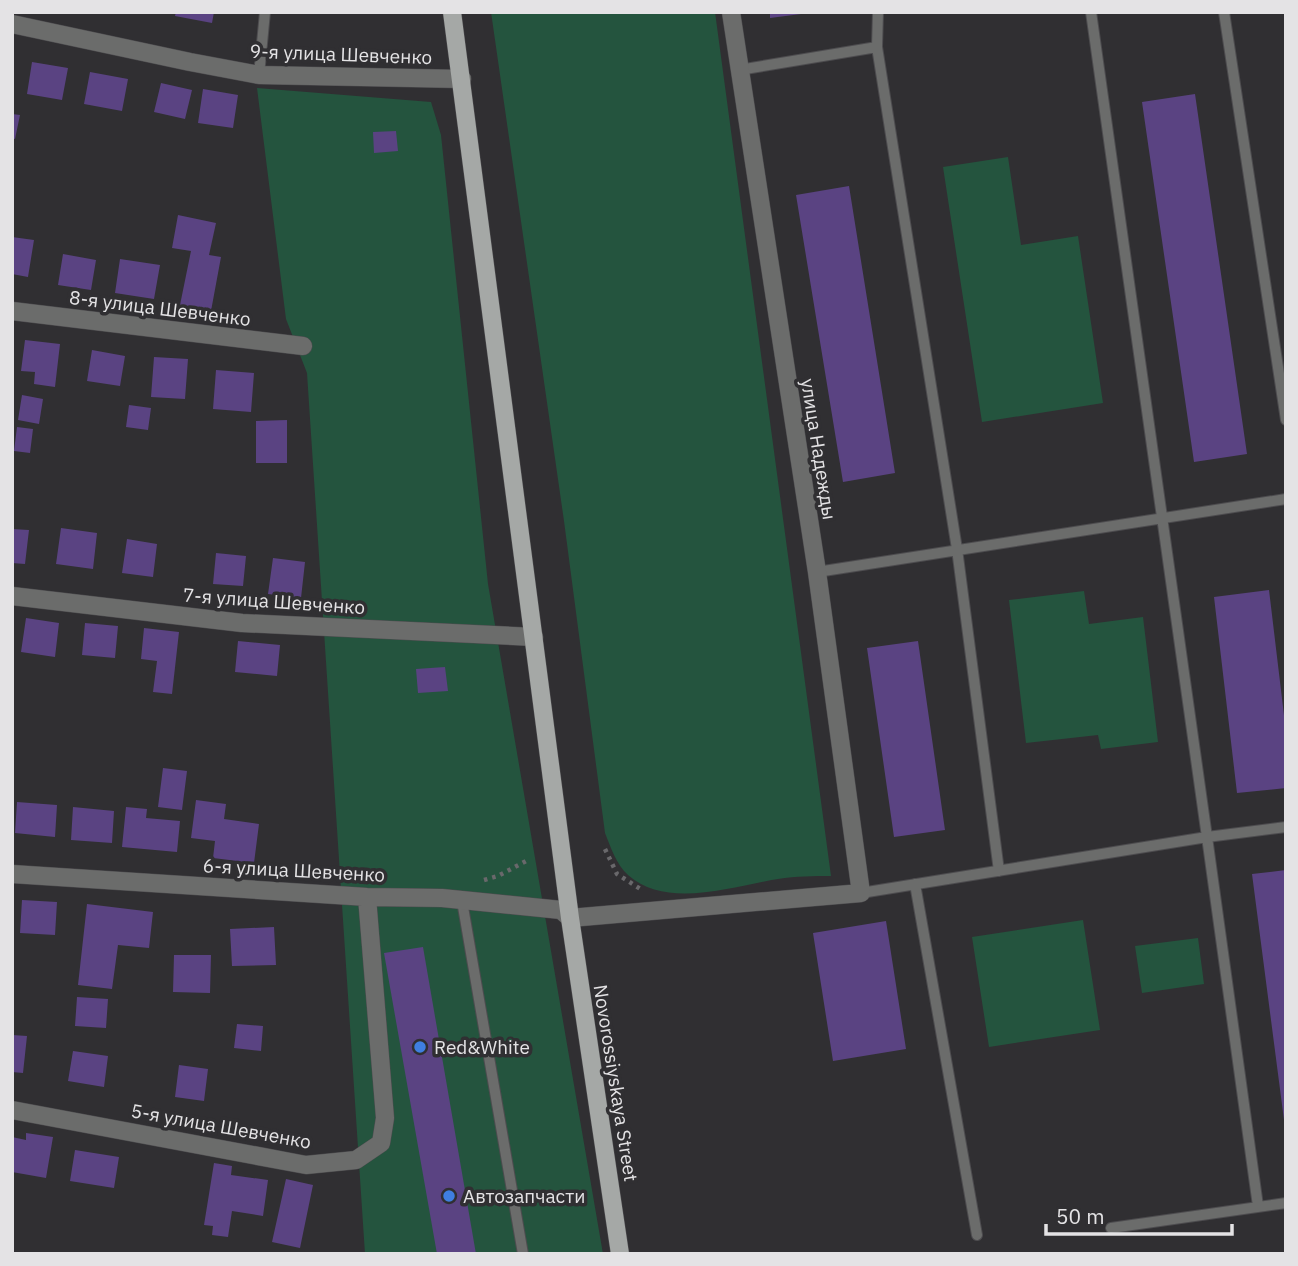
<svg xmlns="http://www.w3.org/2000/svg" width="1298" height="1266" viewBox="0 0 1298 1266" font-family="'IBM Plex Sans',sans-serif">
<rect width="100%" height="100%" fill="#302f32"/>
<path fill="#24543e" d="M491,12H715L831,876C814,876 796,876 778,879C733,886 667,910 628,875C616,864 611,848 605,833L564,521Z
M257,88L431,102L441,135L488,584L603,1254H365L307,373L286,319Z
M1008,157L1021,245L1078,236L1103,403L982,422L943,167Z
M1084,591L1089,624L1143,617L1158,742L1101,749L1098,735L1026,743L1009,600Z
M1083,920L1100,1030L989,1047L972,937Z
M1198,938L1204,984L1142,993L1135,946Z"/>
<path fill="#5a4382" d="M176,12H214L212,23L175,16Z
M770,12H801V14L770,18Z
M32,62L68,68L62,100L27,94Z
M90,72L128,79L122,111L84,104Z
M161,83L192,90L185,119L154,112Z
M203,89L238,95L233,128L198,123Z
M1195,94L1247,454L1194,462L1142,102Z
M12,114L20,115L15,139L12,138Z
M396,131L398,151L374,153L373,132Z
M849,186L895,473L843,482L796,195Z
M178,215L216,223L209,255L221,257L211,311L180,305L191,251L172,248Z
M12,237L34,240L28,277L12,274Z
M63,254L96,260L91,290L58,285Z
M120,259L160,265L154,299L115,293Z
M25,340L60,344L55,387L34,384L35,372L21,371Z
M92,350L125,356L120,386L87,381Z
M154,357L188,359L185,399L151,397Z
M216,370L254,373L251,412L213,409Z
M22,395L43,399L39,424L18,420Z
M129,405L151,408L148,430L126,427Z
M287,420V463H256V421Z
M17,427L33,429L30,453L14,451Z
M61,528L97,533L93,569L56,564Z
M12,529L29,530L25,564L12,563Z
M127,539L157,544L153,577L122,573Z
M216,553L246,556L243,586L213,584Z
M273,558L305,562L301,598L268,594Z
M1269,590L1286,732V788L1237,793L1214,597Z
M26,618L59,623L55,657L21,652Z
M85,623L118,626L115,658L82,655Z
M144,628L179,632L172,694L153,692L157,661L141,659Z
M238,641L280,645L277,676L235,672Z
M918,641L945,830L894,837L867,648Z
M445,667L448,691L418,693L416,669Z
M163,768L187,771L182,810L158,807Z
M196,800L226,804L224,819L259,824L254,863L213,858L215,841L191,838Z
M17,802L57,805L55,837L15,833Z
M73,807L114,811L112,843L71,840Z
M126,807L147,809L146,818L180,821L177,852L122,847Z
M1286,870V1120H1284L1252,874Z
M22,900L57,902L55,935L20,933Z
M87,904L153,912L149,948L118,945L112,989L78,985Z
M886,921L906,1049L833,1061L813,933Z
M274,927L276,965L232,966L230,929Z
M423,947L476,1254H437L384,953Z
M174,955H211L210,993L173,992Z
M77,997L108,999L106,1028L75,1026Z
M237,1024L263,1026L261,1051L234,1048Z
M12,1035L27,1036L23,1073L12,1072Z
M73,1051L108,1056L104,1087L68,1081Z
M179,1065L208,1069L204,1101L175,1097Z
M26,1133L53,1137L46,1178L12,1172V1137L26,1140Z
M75,1150L119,1157L114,1188L70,1181Z
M214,1163L232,1166L231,1175L268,1180L263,1216L232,1211L228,1237L212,1235L213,1226L204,1225Z
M286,1179L313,1185L300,1248L272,1242Z"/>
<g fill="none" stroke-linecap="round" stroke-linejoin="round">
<defs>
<path id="lane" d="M878,12L877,47L957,549L999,871
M1224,12L1286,420
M739,70L877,47
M259,75L265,12
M817,572L1286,499
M915,884L977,1235
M861,893L1207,837L1091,12
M462,901L523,1254
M1258,1206L1207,837L1286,827
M1111,1228L1286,1203"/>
<path id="street" d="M12,24L190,62L259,75L462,79
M12,311L303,346
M12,596L242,623L534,637
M12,874L367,897L442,898L561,910L570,918L861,893L817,572L731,12
M12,1110L306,1165L356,1160L381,1143L385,1118L367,897"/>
<path id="primary" d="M452,12L570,918L620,1254"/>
</defs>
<use href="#lane" stroke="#4d4c4f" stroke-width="12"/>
<use href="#street" stroke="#4d4c4f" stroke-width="19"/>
<use href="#primary" stroke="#4d4c4f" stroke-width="19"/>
<path stroke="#69686b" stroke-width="4.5" stroke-dasharray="3.5 5" stroke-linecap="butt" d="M605,849L617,874L642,890
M484,880L498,876L526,861"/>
<use href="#lane" stroke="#6b6c6b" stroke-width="10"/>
<use href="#street" stroke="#6b6c6b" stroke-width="18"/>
<use href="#primary" stroke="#a5a8a6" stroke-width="18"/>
</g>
<g fill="#3f7fe0" stroke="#302f32" stroke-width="2.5">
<circle cx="420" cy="1047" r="7"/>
<circle cx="449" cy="1196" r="7"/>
</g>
<g text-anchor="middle" stroke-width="7" stroke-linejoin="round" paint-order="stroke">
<g font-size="19" fill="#e4e3e5" stroke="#302f32">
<text transform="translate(341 54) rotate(2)" y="7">9-я улица Шевченко</text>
<text transform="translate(160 308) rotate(7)" y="7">8-я улица Шевченко</text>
<text transform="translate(819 449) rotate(81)" y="7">улица Надежды</text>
<text transform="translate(274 601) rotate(4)" y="7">7-я улица Шевченко</text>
<text transform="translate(294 870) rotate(3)" y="7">6-я улица Шевченко</text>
<text transform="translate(616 1083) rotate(81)" y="7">Novorossiyskaya Street</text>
<text transform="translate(221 1126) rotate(10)" y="7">5-я улица Шевченко</text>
</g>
<g font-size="19" fill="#e4e3e5" stroke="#302f32" text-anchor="start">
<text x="434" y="1054">Red&amp;White</text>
<text x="463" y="1203">Автозапчасти</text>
</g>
</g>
<rect width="1298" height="1266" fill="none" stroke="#e4e3e5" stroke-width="28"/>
<path d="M1046 1224v10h186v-10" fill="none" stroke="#e4e3e5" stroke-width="3.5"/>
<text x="1056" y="1224" font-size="21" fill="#e4e3e5" stroke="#302f32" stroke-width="5" paint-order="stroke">50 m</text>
</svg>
